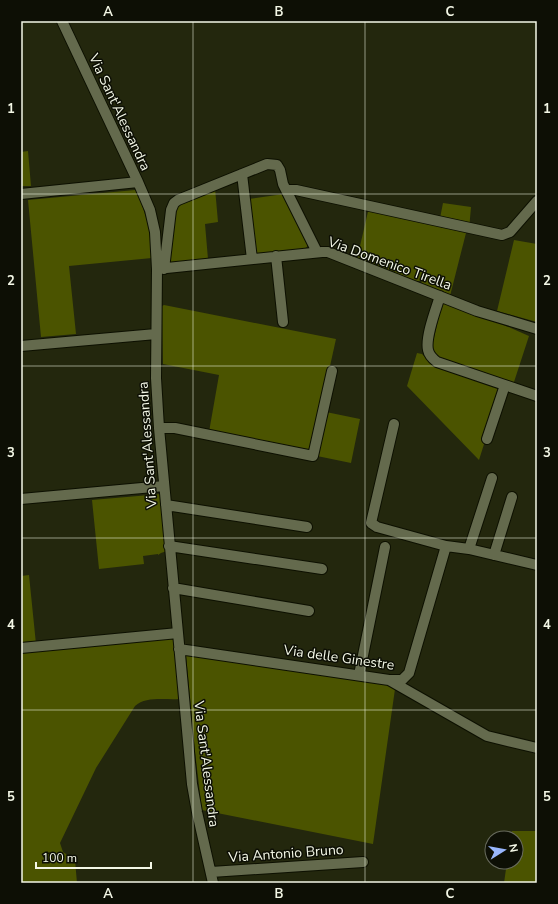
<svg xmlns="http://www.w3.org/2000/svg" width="558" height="904" viewBox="0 0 558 904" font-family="'Nunito Sans',sans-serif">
<rect width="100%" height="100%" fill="#23270d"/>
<path fill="#4b5400" d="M28,151L31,186H21V152Z
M215,188L218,222L205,224L208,259L167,264L175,210L178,205Z
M135,190L138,192L149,227L152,258L69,266L76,334L41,337L28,200Z
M284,194L307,244V247L304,249L255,254L249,199Z
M370,203L439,223L443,203L471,207L469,230L466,233L450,296L422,284L421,281H412L357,259Z
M514,240L537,244V322L497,311Z
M442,303L488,318L529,336L513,385L437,359L431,351Z
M164,305L336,339L311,452L209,432L219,375L163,364L162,306Z
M417,353L422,354L431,363L502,387L479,460L407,386Z
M326,412L360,419L351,463L317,456Z
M161,494L167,551L161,553L158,555V554L143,556L144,564L99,569L92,500Z
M29,575L36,644L21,645V576Z
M169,638L175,640L179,699C165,700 146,696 135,706L96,768L60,843L63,852L75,860L77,883H22L21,652Z
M186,655L382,683L395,689L373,844L202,810L195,752Z
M512,831H537V883H504L507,862H516V838H511Z"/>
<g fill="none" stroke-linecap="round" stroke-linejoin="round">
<defs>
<path id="minor" d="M62,21L138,182L150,210L155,232L157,269L156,378L159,428L192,784L197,812L213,883
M242,174L252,259
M287,190H296L502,235L510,232L537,201
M21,194L138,182
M276,256L283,322
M157,269L322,252H328L477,311L537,329
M164,269L171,210L174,203L178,200L267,164L277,165L280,170L283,184L317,252
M440,296C436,309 425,337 428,350C429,355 433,359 437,362L537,396
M21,346L156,334
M394,424L371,523L377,527L446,546
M159,428H175L313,456L332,371
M487,439L505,385
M21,499L164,486
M166,505L307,527
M169,546L322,569
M469,549L492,478
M494,555L512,497
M173,588L309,611
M21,648L178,633
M179,649L389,680H402L409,673L446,546L469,549L537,565
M359,675L385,547
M389,680L487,736L537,748
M211,872L363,862"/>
</defs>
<use href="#minor" stroke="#0d1000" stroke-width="12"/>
<use href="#minor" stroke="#646a4d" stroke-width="10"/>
</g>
<path fill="none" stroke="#f3f7e6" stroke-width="1" stroke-opacity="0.55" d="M193,21V883M365,21V883M21,194H537M21,366H537M21,538H537M21,710H537"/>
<g text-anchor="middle" stroke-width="3" stroke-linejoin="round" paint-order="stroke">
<g font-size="14" fill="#f3f7e6" stroke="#0d0f05">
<text transform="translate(120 112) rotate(65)" y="5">Via Sant'Alessandra</text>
<text transform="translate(390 263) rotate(20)" y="5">Via Domenico Tirella</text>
<text transform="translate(147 445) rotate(-94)" y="5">Via Sant'Alessandra</text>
<text transform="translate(339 657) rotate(8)" y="5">Via delle Ginestre</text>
<text transform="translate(207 764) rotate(83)" y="5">Via Sant'Alessandra</text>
<text transform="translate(286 853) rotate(-4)" y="5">Via Antonio Bruno</text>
</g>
</g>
<rect width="558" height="904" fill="none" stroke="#0d0f05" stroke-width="44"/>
<g transform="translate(504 850) rotate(79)"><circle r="19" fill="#0d0f05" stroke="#696c5f"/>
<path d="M0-3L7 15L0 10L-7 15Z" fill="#98b6fd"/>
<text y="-6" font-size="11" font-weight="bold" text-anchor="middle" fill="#f3f7e6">N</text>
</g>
<path d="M36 862v6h115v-6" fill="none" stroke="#f3f7e6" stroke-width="2"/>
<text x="42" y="862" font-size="12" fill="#f3f7e6" stroke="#0d0f05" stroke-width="3" paint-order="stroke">100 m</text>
<rect x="22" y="22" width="514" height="860" fill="none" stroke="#f3f7e6" stroke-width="1.5"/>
<g font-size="13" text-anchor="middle" font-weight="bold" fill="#f3f7e6">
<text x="108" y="16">A</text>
<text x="279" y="16">B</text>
<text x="450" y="16">C</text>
<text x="11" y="113">1</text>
<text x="547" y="113">1</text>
<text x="11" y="285">2</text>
<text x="547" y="285">2</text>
<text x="11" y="457">3</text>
<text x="547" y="457">3</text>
<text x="11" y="629">4</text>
<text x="547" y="629">4</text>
<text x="11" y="801">5</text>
<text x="547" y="801">5</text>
<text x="108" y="898">A</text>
<text x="279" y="898">B</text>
<text x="450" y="898">C</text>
</g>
</svg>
